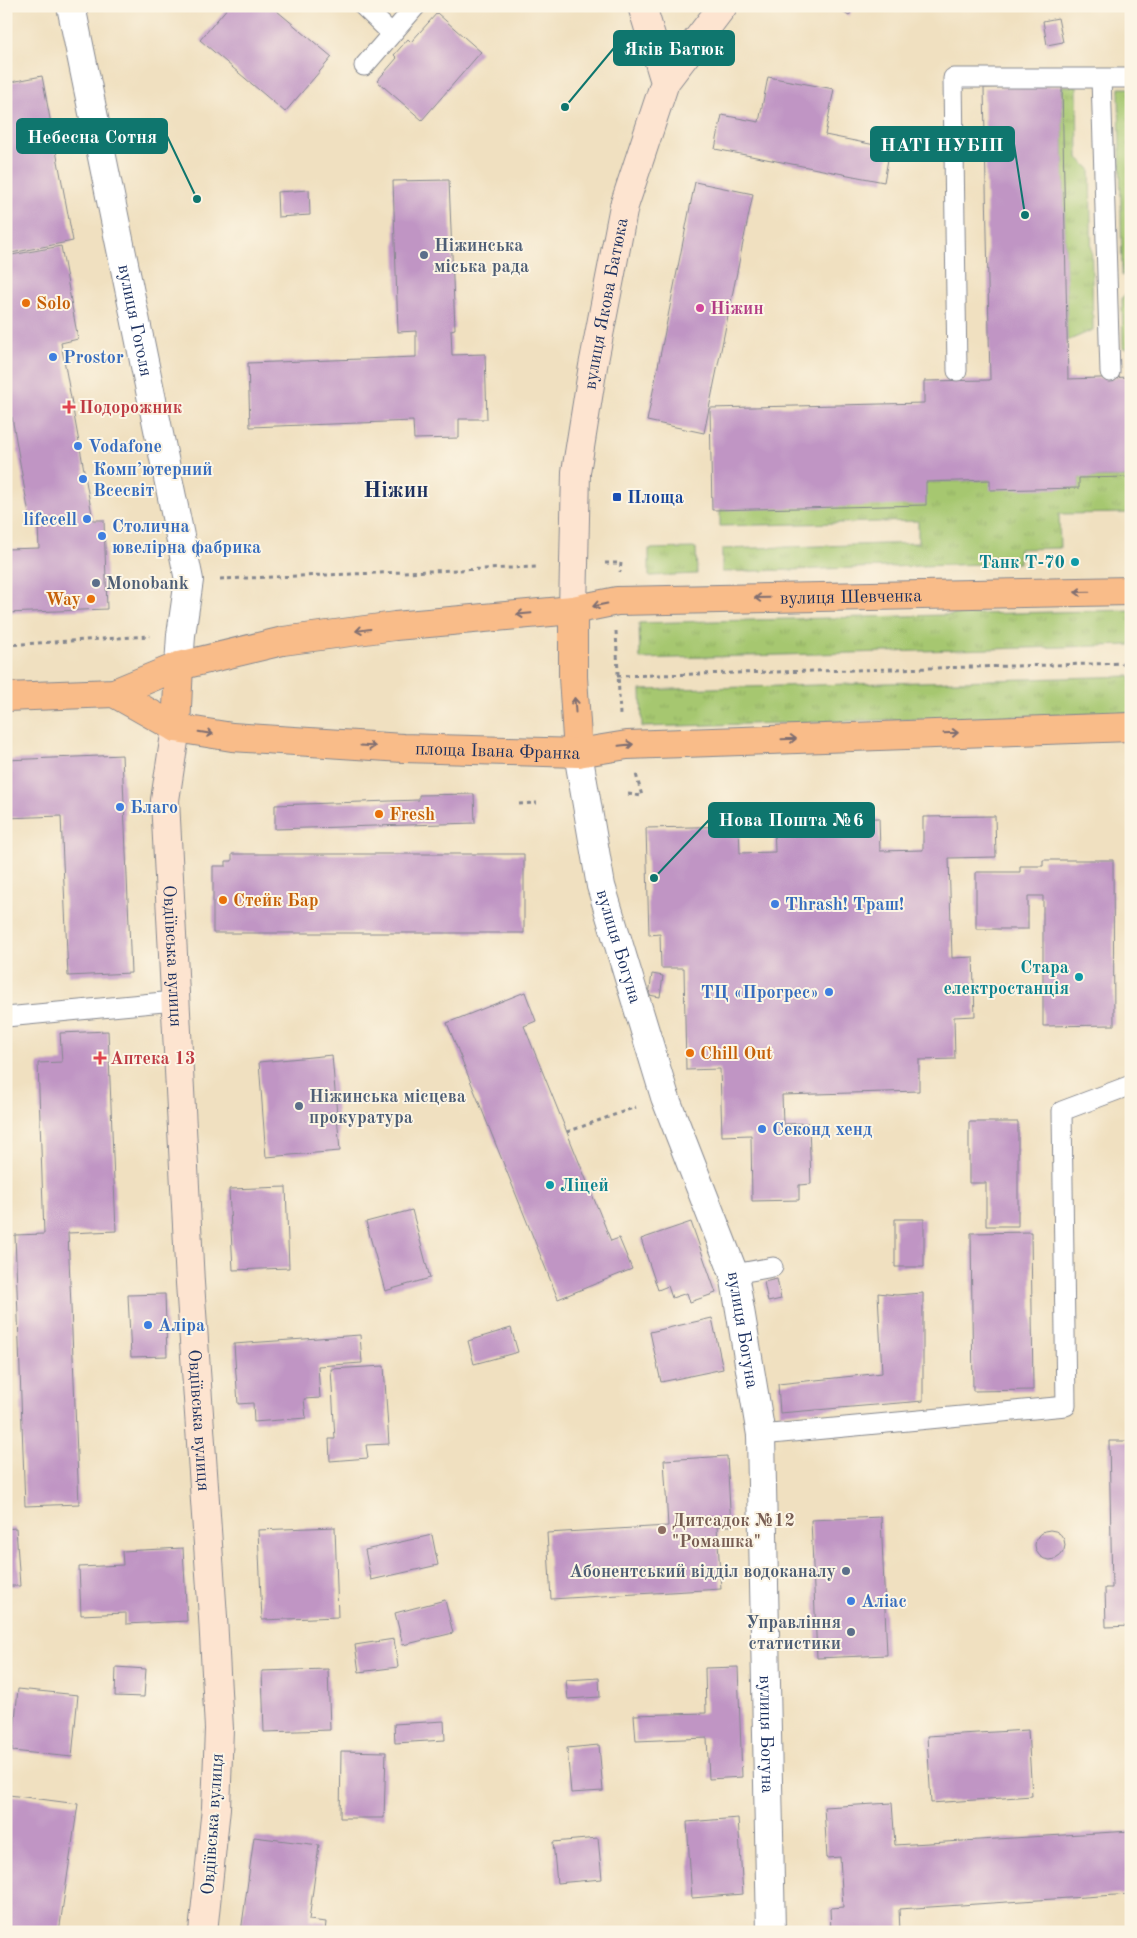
<svg xmlns="http://www.w3.org/2000/svg" width="1137" height="1938" viewBox="0 0 1137 1938" font-family="'Old Standard TT',serif">
<defs>
<pattern id="grass-tufts" width="24" height="20" patternUnits="userSpaceOnUse" patternTransform="scale(1.25)"><rect width="24" height="20" fill="#a6c76f"/><path d="M3 7l-1-3M5 7V3M7 7l1-3M15 17l-1-3M17 17v-4M19 17l1-3" fill="none" stroke="#8eab63"/></pattern>
</defs>
<rect width="100%" height="100%" fill="#fcf5e5"/>
<filter id="ink" filterUnits="userSpaceOnUse"><feTurbulence type="fractalNoise" baseFrequency=".02" numOctaves="2"/><feDisplacementMap in="SourceGraphic" scale="10" xChannelSelector="R" yChannelSelector="G"/><feConvolveMatrix kernelMatrix="1 2 1 2 8 2 1 2 1" color-interpolation-filters="sRGB"/></filter>
<filter id="wash" filterUnits="userSpaceOnUse"><feTurbulence type="fractalNoise" baseFrequency=".0096" numOctaves="4" result="noise"/><feDisplacementMap in="SourceGraphic" scale="20" xChannelSelector="R" yChannelSelector="G"/><feGaussianBlur stdDeviation="1.12" result="paint"/><feColorMatrix in="noise" values="0 0 0 0 0 0 0 0 0 0 0 0 0 0 0 0 0 1.4 0 .05"/><feComposite in="paint" operator="in"/></filter>
<g filter="url(#wash)">
<rect width="100%" height="100%" fill="#f0e0c0"/>
<path fill="url(#grass-tufts)" stroke="#607b66" d="M1062,86H1077L1078,158L1090,169L1093,330L1067,341Z
M1119,88H1131V271L1122,276Z
M1131,292V348H1123L1122,297Z
M1131,477V513L1059,514L1060,548L1019,549V563L722,572V549L918,543V521L720,526V510L926,482L990,480L1079,488V478Z
M696,548L697,574L649,576V549Z
M1131,610V645L640,659L639,623Z
M1131,676V713L642,727L641,690Z"/>
<g id="blocks">
<path fill="#c095c4" d="M229,6H271L332,57L285,112L200,40Z
M833,6H854L849,16Z
M437,13L481,52L422,120L377,81L397,58L394,55L408,39L411,42Z
M1058,18L1063,42L1047,45L1043,21Z
M42,76L73,241L6,254V83Z
M768,77L834,89L825,135L890,148L884,182L715,149L722,115L759,122Z
M1062,86L1068,379L1131,377V477L1079,478V488L990,490V480L926,482V505L712,510L710,408L924,403V381L990,380L984,88Z
M449,180L455,329L451,330L452,355L485,354L487,419H459V438L414,439L413,421L250,427L248,363L416,357V331L398,332L393,181Z
M695,182L753,194L704,433L647,421Z
M309,190L310,215L278,217L277,192Z
M61,246L78,339L61,343L93,520H104L107,609L6,613V549L39,548L38,525L31,526L12,417L6,418V256Z
M122,755L131,973L68,976L61,816L6,818V760Z
M474,794L475,823L275,829V805L419,800V795Z
M995,816L996,857L949,858L952,958L973,957L975,1016L954,1017L955,1059L919,1060V1091L782,1095L783,1124L809,1123L811,1184L799,1185V1200L752,1201L751,1135L722,1136L720,1069L686,1070L684,968H661L660,934L649,935L646,828L739,826L740,853L775,852L774,821L879,818L880,851L923,850V817Z
M232,854H524V933H213V866H226V861H232Z
M1043,860H1113L1114,1025L1043,1026V896H1028V929H976V872H1020V866H1043Z
M652,974L663,976L660,997L649,995Z
M525,992L536,1021L524,1026L611,1241L619,1238L632,1269L558,1299L447,1023Z
M108,1031L116,1231L68,1233L79,1504L25,1506L15,1235L44,1234L38,1063L62,1062L60,1033Z
M332,1055L340,1151L266,1157L259,1062Z
M969,1122H1018V1226H986V1183H969Z
M286,1187L289,1268L233,1270L229,1189Z
M412,1210L430,1278L385,1291L366,1222Z
M895,1219H924V1267H895Z
M691,1222L716,1293L690,1302L687,1293L672,1298L668,1286L658,1290L641,1239Z
M1031,1232L1033,1390L973,1391L971,1233Z
M777,1279L781,1299L768,1302L764,1282Z
M1129,1289H1131V1338H1128Z
M878,1293L896,1295L923,1293V1401L780,1413L778,1384L882,1373Z
M165,1294L167,1356L131,1357L128,1295Z
M712,1318L723,1369L661,1382L650,1332Z
M511,1328L518,1352L474,1364L468,1341Z
M360,1335L362,1363L318,1366L320,1398L304,1399L306,1418L254,1422L253,1403L238,1404L234,1344Z
M1129,1349H1131V1383H1128Z
M384,1366L389,1444L366,1445L368,1458L330,1461L329,1439H335L331,1369Z
M1109,1441H1131V1626L1106,1627L1105,1588H1112Z
M727,1456L731,1526H717L721,1589L551,1599L547,1533L668,1526L664,1460Z
M881,1517L887,1655L817,1658L811,1520Z
M335,1527L338,1617L262,1620L258,1530Z
M16,1528L20,1586H6V1529Z
M1035 1545a15 15 0 1 1 30 0a15 15 0 1 1-30 0Z
M432,1535L438,1565L371,1580L365,1550Z
M183,1548L187,1621L126,1624V1613L81,1615L79,1567L123,1565L122,1551Z
M445,1600L453,1633L403,1645L395,1613Z
M394,1639L398,1667L359,1672L355,1645Z
M116,1667L146,1669L144,1697L115,1696Z
M738,1667L742,1777L709,1779L707,1738L636,1741L634,1715L706,1713L705,1668Z
M328,1669L330,1730L264,1732L262,1671Z
M599,1678L600,1697L568,1699L566,1680Z
M18,1689L78,1695L72,1757L12,1751Z
M444,1721L445,1740L395,1743L394,1724Z
M1028,1730L1032,1796L931,1803L927,1736Z
M599,1745L603,1791L571,1793L567,1748Z
M341,1751L386,1752L384,1818H340Z
M9,1795L78,1804L59,1932H6V1816Z
M892,1803L895,1845L1131,1831V1894L899,1909L900,1932H831L830,1908L843,1907L840,1857L827,1858L824,1807Z
M738,1818L743,1894L692,1898L687,1822Z
M254,1837L319,1845L309,1920L326,1922L325,1932H241Z
M598,1838L602,1879L557,1883L553,1842Z"/>
</g>
</g>
<g filter="url(#ink)">
<use href="#blocks" fill-opacity="0" stroke="#86888f" stroke-width="1"/>
<g fill="none" stroke-linecap="round" stroke-linejoin="round">
<defs>
<path id="lane" d="M363,6L392,34
M364,66L416,6
M957,371L953,78H1101
M1110,372L1101,78H1131
M6,1017L174,1001
M734,1274L773,1267
M761,1435L1066,1406L1062,1111L1131,1085"/>
<g id="street">
<path id="s1" d="M71,6L189,580L181,635L179,666"/>
<path id="s2" d="M578,753L601,886L665,1097L734,1274L761,1435L771,1932"/>
</g>
<g id="secondary">
<path d="M665,82L723,6"/>
<path id="s3" d="M573,610L576,472L593,366L624,206L665,82L642,6"/>
<path id="s4" d="M176,728L165,800L190,1283L213,1617L219,1729L216,1808L203,1932"/>
</g>
<g id="primary">
<path d="M573,610V677L578,753"/>
<path id="s5" d="M114,693L176,728L232,737L403,748L578,753L627,745L1131,727"/>
<path id="s6" d="M6,697L114,693L179,666L283,641L395,626L573,610L617,601L1131,591"/>
<path d="M176,728L179,666"/>
</g>
</defs>
<use href="#lane" stroke="#86888f" stroke-width="21"/>
<use href="#street" stroke="#86888f" stroke-width="30"/>
<use href="#secondary" stroke="#86888f" stroke-width="30"/>
<use href="#primary" stroke="#86888f" stroke-width="30"/>
<path stroke="#86888f" stroke-width="3" stroke-dasharray="4 4" stroke-linecap="butt" d="M605,563H621L620,572
M220,579L536,567
M616,631L620,715
M6,645L150,636
M617,676L1131,663
M628,794L642,796L636,774
M519,804L537,803
M567,1132L636,1107"/>
<use href="#lane" stroke="#fff" stroke-width="19"/>
<use href="#street" stroke="#fff" stroke-width="28"/>
<use href="#secondary" stroke="#fde4d0" stroke-width="28"/>
<use href="#primary" stroke="#f9bc89" stroke-width="28"/>
</g>
<defs><path id="oneway-shaft" d="M-6 0H5M1.5-3L5.5 0L1.5 3" fill="none" stroke-width="1.6" stroke-linecap="round" stroke-linejoin="round" transform="scale(1.25)"/></defs>
<g stroke="#7f6e71">
<use href="#oneway-shaft" transform="translate(1082 592) rotate(179)"/>
<use href="#oneway-shaft" transform="translate(762 598) rotate(179)"/>
<use href="#oneway-shaft" transform="translate(600 605) rotate(169)"/>
<use href="#oneway-shaft" transform="translate(524 614) rotate(175)"/>
<use href="#oneway-shaft" transform="translate(363 630) rotate(172)"/>
<use href="#oneway-shaft" transform="translate(575 705) rotate(-94)"/>
<use href="#oneway-shaft" transform="translate(206 733) rotate(9)"/>
<use href="#oneway-shaft" transform="translate(951 733) rotate(-2)"/>
<use href="#oneway-shaft" transform="translate(789 739) rotate(-2)"/>
<use href="#oneway-shaft" transform="translate(626 745) rotate(-6)"/>
<use href="#oneway-shaft" transform="translate(368 746) rotate(4)"/>
</g>
</g>
<g fill="#5c6f8a" stroke="#fcf5e5" stroke-width="2">
<circle cx="424" cy="255" r="5"/>
<circle cx="96" cy="583" r="5"/>
<circle cx="299" cy="1106" r="5"/>
<circle cx="846" cy="1571" r="5"/>
<circle cx="851" cy="1632" r="5"/>
</g>
<g fill="#e8710a" stroke="#fcf5e5" stroke-width="2">
<circle cx="26" cy="303" r="5"/>
<circle cx="91" cy="599" r="5"/>
<circle cx="379" cy="814" r="5"/>
<circle cx="223" cy="900" r="5"/>
<circle cx="690" cy="1053" r="5"/>
</g>
<circle fill="#d1479c" stroke="#fcf5e5" stroke-width="2" cx="700" cy="308" r="5"/>
<g fill="#3f7fe0" stroke="#fcf5e5" stroke-width="2">
<circle cx="53" cy="357" r="5"/>
<circle cx="78" cy="446" r="5"/>
<circle cx="83" cy="479" r="5"/>
<circle cx="87" cy="519" r="5"/>
<circle cx="102" cy="536" r="5"/>
<circle cx="120" cy="807" r="5"/>
<circle cx="775" cy="904" r="5"/>
<circle cx="829" cy="992" r="5"/>
<circle cx="762" cy="1129" r="5"/>
<circle cx="148" cy="1325" r="5"/>
<circle cx="851" cy="1601" r="5"/>
</g>
<g fill="#e0444e" stroke="#fcf5e5" stroke-width="2">
<path d="M66.5 399.5h5v5h5v5h-5v5h-5v-5h-5v-5h5z"/>
<path d="M97.5 1050.5h5v5h5v5h-5v5h-5v-5h-5v-5h5z"/>
</g>
<rect fill="#1a4fb4" stroke="#fcf5e5" stroke-width="2" x="612" y="492" width="10" height="10" rx="2.5"/>
<g fill="#0f9aa8" stroke="#fcf5e5" stroke-width="2">
<circle cx="1075" cy="562" r="5"/>
<circle cx="1079" cy="977" r="5"/>
<circle cx="550" cy="1185" r="5"/>
</g>
<circle fill="#8d6e63" stroke="#fcf5e5" stroke-width="2" cx="662" cy="1530" r="5"/>
<g text-anchor="middle" stroke-width="4" stroke-linejoin="round" paint-order="stroke">
<g font-size="18" font-weight="bold" fill="#4e5e75" stroke="#fcf5e5" text-anchor="start">
<text x="434" y="251">Ніжинська<tspan x="434" dy="21">міська рада</tspan></text>
<text x="106" y="589">Monobank</text>
<text x="309" y="1102">Ніжинська місцева<tspan x="309" dy="21">прокуратура</tspan></text>
<text x="836" y="1577" text-anchor="end">Абонентський відділ водоканалу</text>
<text x="841" y="1628" text-anchor="end">Управління<tspan x="841" dy="21">статистики</tspan></text>
</g>
<g font-size="18" font-weight="bold" fill="#c56008" stroke="#fcf5e5" text-anchor="start">
<text x="36" y="309">Solo</text>
<text x="81" y="605" text-anchor="end">Way</text>
<text x="389" y="820">Fresh</text>
<text x="233" y="906">Стейк Бар</text>
<text x="700" y="1059">Chill Out</text>
</g>
<g font-size="18" fill="#1b2f5e" stroke="#fcf5e5">
<text dy="6" stroke="none"><textPath href="#s3" startOffset="309">вулиця Якова Батюка</textPath></text>
<text dy="6" stroke="none"><textPath href="#s1" startOffset="321">вулиця Гоголя</textPath></text>
<text dy="6" stroke="none"><textPath href="#s6" startOffset="856">вулиця Шевченка</textPath></text>
<text dy="6" stroke="none"><textPath href="#s5" startOffset="394">площа Івана Франка</textPath></text>
<text dy="6" stroke="none"><textPath href="#s2" startOffset="198">вулиця Богуна</textPath></text>
<text dy="6" stroke="none"><textPath href="#s4" startOffset="229">Овдіївська вулиця</textPath></text>
<text dy="6" stroke="none"><textPath href="#s2" startOffset="602">вулиця Богуна</textPath></text>
<text dy="6" stroke="none"><textPath href="#s4" startOffset="694">Овдіївська вулиця</textPath></text>
<text dy="6" stroke="none"><textPath href="#s2" startOffset="1008">вулиця Богуна</textPath></text>
<text transform="translate(212 1824) rotate(-86)" y="6">Овдіївська вулиця</text>
</g>
<g font-size="18" font-weight="bold" fill="#b23c85" stroke="#fcf5e5" text-anchor="start">
<text x="710" y="314">Ніжин</text>
</g>
<g font-size="18" font-weight="bold" fill="#366cbe" stroke="#fcf5e5" text-anchor="start">
<text x="63" y="363">Prostor</text>
<text x="88" y="452">Vodafone</text>
<text x="93" y="475">Компʼютерний<tspan x="93" dy="21">Всесвіт</tspan></text>
<text x="77" y="525" text-anchor="end">lifecell</text>
<text x="112" y="532">Столична<tspan x="112" dy="21">ювелірна фабрика</tspan></text>
<text x="130" y="813">Благо</text>
<text x="785" y="910">Thrash! Траш!</text>
<text x="819" y="998" text-anchor="end">ТЦ «Прогрес»</text>
<text x="772" y="1135">Секонд хенд</text>
<text x="158" y="1331">Аліра</text>
<text x="861" y="1607">Аліас</text>
</g>
<g font-size="18" font-weight="bold" fill="#be3a42" stroke="#fcf5e5" text-anchor="start">
<text x="79" y="413">Подорожник</text>
<text x="110" y="1064">Аптека 13</text>
</g>
<g font-size="18" font-weight="bold" fill="#164399" stroke="#fcf5e5" text-anchor="start">
<text x="627" y="503">Площа</text>
</g>
<g font-size="18" font-weight="bold" fill="#0d838f" stroke="#fcf5e5" text-anchor="end">
<text x="1065" y="568">Танк Т-70</text>
<text x="1069" y="973">Cтара<tspan x="1069" dy="21">електростанція</tspan></text>
<text x="560" y="1191" text-anchor="start">Ліцей</text>
</g>
<g font-size="18" font-weight="bold" fill="#785e54" stroke="#fcf5e5" text-anchor="start">
<text x="672" y="1526">Дитсадок №12<tspan x="672" dy="21">"Ромашка"</tspan></text>
</g>
<g font-size="22" font-weight="bold" fill="#1b2f5e" stroke="#fcf5e5">
<text x="396" y="497">Ніжин</text>
</g>
</g>
<path fill="none" stroke="#0f766e" stroke-width="2" d="M565 107L614 48M197 199L167 136M1025 215L1014 144M654 878L709 820"/>
<g fill="#0f766e" stroke="#fcf5e5" stroke-width="2">
<circle cx="565" cy="107" r="5"/>
<circle cx="197" cy="199" r="5"/>
<circle cx="1025" cy="215" r="5"/>
<circle cx="654" cy="878" r="5"/>
</g>
<g fill="#0f766e" stroke="#0f766e" stroke-width="2">
<rect x="614" y="31" width="120" height="34" rx="5"/>
<rect x="17" y="119" width="150" height="34" rx="5"/>
<rect x="871" y="127" width="143" height="34" rx="5"/>
<rect x="709" y="803" width="165" height="34" rx="5"/>
</g>
<g font-size="19" text-anchor="middle" font-weight="bold" fill="#fff">
<text x="674" y="55">Яків Батюк</text>
<text x="92" y="143">Небесна Сотня</text>
<text x="942" y="151">НАТІ НУБІП</text>
<text x="791" y="826">Нова Пошта №6</text>
</g>
<rect width="1137" height="1938" fill="none" stroke="#fcf5e5" stroke-width="25"/>
</svg>
